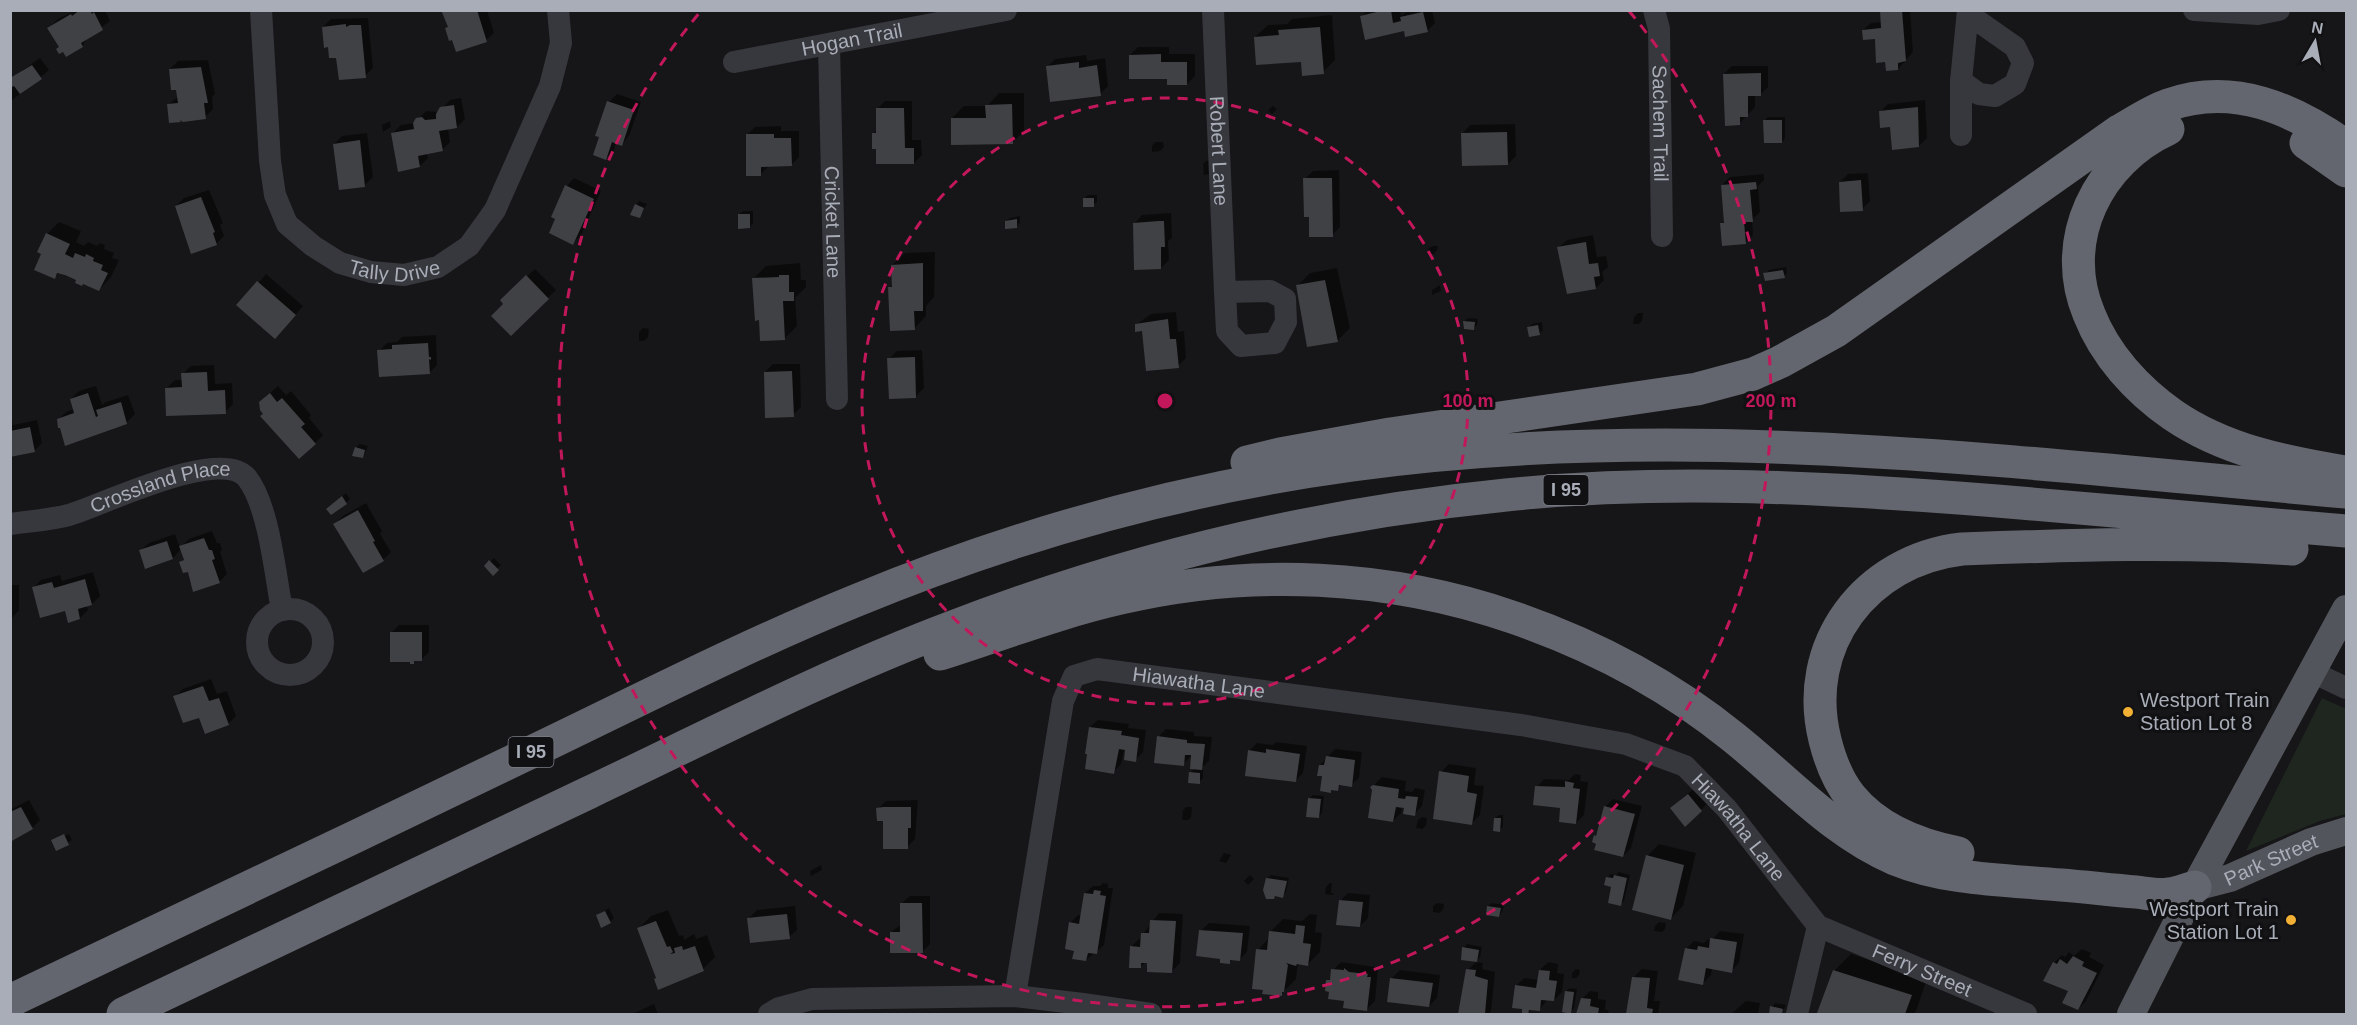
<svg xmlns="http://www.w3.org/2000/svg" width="2357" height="1025" viewBox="0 0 2357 1025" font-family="Helvetica,sans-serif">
<rect width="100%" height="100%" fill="#161618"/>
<path fill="#1e261f" d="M2322,698L2346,709V814L2320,821L2246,851Z"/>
<path fill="#0007" d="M75,10H105L110,21L89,36L82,46L67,55L49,28L57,20Z
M443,10H487L494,33L486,40L453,38Z
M1368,10H1400L1401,16L1409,10H1432L1435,23L1427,31L1405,29L1362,16Z
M1881,10H1910L1913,52L1898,69L1887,60L1876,38L1863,30L1871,23L1882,22Z
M1332,15L1335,60L1323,72L1255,37L1268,25L1287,24L1292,19Z
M368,18L373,68L365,76L338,56L323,27L331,19Z
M1138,47H1169V54H1195V76L1187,84L1130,55Z
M1086,55L1087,61L1105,58L1108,86L1100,94L1047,67L1055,59Z
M40,58L49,70L10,102V73L13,77Z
M208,60L215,94L212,97L213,109L205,117L180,121L169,104L179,96L170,69L178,61Z
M1732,66H1768V87L1760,95H1755V107L1739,124L1724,74Z
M999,93H1024V131L1012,143L952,118L964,106H987Z
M617,94L641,102L629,136L622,144L616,142L614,150L606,158L609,102Z
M461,98L465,119L457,127L448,128L450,142L442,150L426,153L428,158L420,166L393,133L401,125L415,123L426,111L439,112L450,100Z
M1925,100L1927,138L1919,146L1891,125L1880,112L1888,104Z
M885,101H912V140H921L922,155L914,163L877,147L873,134L877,130V109Z
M1273,106L1277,109L1272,114L1268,110Z
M1768,117H1785V138L1782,142L1765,120Z
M390,121L391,127L383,132L382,125Z
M1515,124L1516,156L1508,164L1463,133L1470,125Z
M781,126V131H799V157L791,165L769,166L761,174L747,135L755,127Z
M367,133L373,177L365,185L334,144L342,136Z
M1155,142H1163L1164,147L1160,151L1152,152V146Z
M1213,160L1210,174L1204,175L1203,164L1206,161Z
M1339,170L1340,227L1332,235L1310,215L1305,179L1313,171Z
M1868,173L1870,201L1862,209L1840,182L1848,174Z
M1764,174V180L1758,186L1760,212L1752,220L1753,235L1745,243L1722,224L1725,220L1722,185L1730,177Z
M574,178L601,191L581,235L573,243L567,186Z
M209,190L223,223L220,225L224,236L216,244L176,206L184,198Z
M1088,195H1097V202L1093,205L1084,198Z
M639,201L647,204L639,217L636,205Z
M743,211H753V223L750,227L739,214Z
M1171,213L1172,238L1168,241L1169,260L1161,268L1135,223L1142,215Z
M1020,216V223L1017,226L1006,221L1010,218Z
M59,222L81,231L76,242L84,246L88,242L97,246L100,243L105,245L104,249L114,253L112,258L119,260L111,277L99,290L60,272L55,277L43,253L47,234Z
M1593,235L1597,257L1606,256L1608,267L1602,272L1604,280L1596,288L1559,247L1567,240Z
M1432,246H1438L1437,250L1434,254H1428V249Z
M935,252L934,297L926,306V316L914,329L890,288L893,284L892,265L905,253Z
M800,263L801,280H806V287L795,298L797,326L785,338L754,278L766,266Z
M1786,267L1787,273L1784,276L1765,274L1769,270Z
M1337,268L1350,328L1338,340L1309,345L1298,285L1310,273Z
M535,269L556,290L511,334L505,304L502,300Z
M266,274L303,306L283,329L239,305Z
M1440,285L1441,291L1432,295V290Z
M1176,312L1178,332L1184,331L1186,358L1178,366L1144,330L1136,325L1151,314Z
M1638,313H1643L1642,321L1639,324H1633L1634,317Z
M1468,318L1478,319L1477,325L1474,328L1464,322Z
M1542,322L1543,330L1540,333L1528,328L1532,324Z
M643,328L649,329L648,337L644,341H639V332Z
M436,335L437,365L429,373L379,351L387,343L397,342L402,337Z
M922,350L924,388L916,396L889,359L897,351Z
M773,364H800L801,407L793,415L765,372Z
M214,365L215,384L232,383L233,404L225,412L167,388L175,380H183V374L191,366Z
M96,386L102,405L106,402L128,395L135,414L127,422L66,444L58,420L66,412L74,409L71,399L79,391Z
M278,386L286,395L291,391L311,415L309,418L323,435L315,443L269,394Z
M10,414L13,425L37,420L42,443L34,451L10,456Z
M360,444L368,446L363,457L356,447Z
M346,493L350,499L346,503L332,505Z
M366,503L382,531L380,534L391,552L383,560L335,524L343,516Z
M212,531L217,543H220L222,550L220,552L227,574L219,582L189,570L181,562L185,558L182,548L173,558L146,567L141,550L149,543L175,534L180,548L189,539Z
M494,558L501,565L493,573L486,566Z
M93,572L100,596L92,604L86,605L88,610L80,618L33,588L41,580L60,575L62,581Z
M10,585H19V610L12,618Z
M399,625H429V652L421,660H416L413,663L391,633Z
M211,679L217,694L227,691L236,716L228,724L200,716L175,696L183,689Z
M1098,720L1129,724L1128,728L1146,730L1143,752L1135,760L1125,747L1121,764L1113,772L1090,727Z
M1166,729L1194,732V736L1212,737L1209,761L1200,769L1203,770V778L1199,782L1190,773L1195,768L1193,755L1183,764L1158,737Z
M1276,742L1307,746L1303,773L1295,781L1249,751L1257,743L1273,745Z
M1335,749L1362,752L1359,778L1351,785L1342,784L1337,789H1333L1330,791L1320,765Z
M1449,764L1476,768L1474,785L1484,786L1480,815L1472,823L1441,772Z
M1575,774L1581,775L1580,781L1588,782L1584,815L1576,823L1562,807L1537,787L1544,779L1569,780Z
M1382,777L1406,781L1405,791L1412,792L1415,788L1425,790L1422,806L1414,814L1402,806L1401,813L1393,821L1372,787Z
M1696,787L1709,802L1685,825L1680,800Z
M1313,795L1324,796L1322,813L1319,817L1309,799Z
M1613,799L1642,806L1631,848L1623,856L1597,843L1595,836L1598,832L1605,807Z
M29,800L40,820L32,828L10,840V810Z
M918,800L915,839L907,847L878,809L886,801Z
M1186,807H1192L1191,817L1188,820H1182L1183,810Z
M1499,815H1503V827L1499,830L1495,818Z
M1422,817L1427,818L1426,826L1422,829L1416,828L1418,820Z
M69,834L72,840L57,849L55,840Z
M1659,844L1696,853L1683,906L1671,918L1647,856Z
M1224,853L1231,855L1226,863L1219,861Z
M821,865L822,870L811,876L810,871Z
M1619,872L1630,875L1624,901L1621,904L1608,877L1611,874L1616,875Z
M1250,875L1254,879L1248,885L1244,881Z
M1271,875L1289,878L1286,892L1283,896L1277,895L1273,898L1267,878Z
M1103,883L1108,884V888H1113L1104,945L1086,960L1075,950L1070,923L1078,915H1081L1085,893L1093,886H1100Z
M1330,883H1332L1331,893H1334L1332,895L1325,894L1326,887Z
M1348,893L1370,895L1368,918L1360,926L1340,901Z
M910,896H930V944L922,952L891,932L902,924V903Z
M1437,903L1444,904L1443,909L1440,913L1433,912V906Z
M1492,903L1504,905L1502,912L1499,916L1488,906Z
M795,906L797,930L789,937L749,918L757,910Z
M609,908L614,918L610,922L597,916Z
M668,910L679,936L683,935L684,940L694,934L696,939L707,935L715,957L703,969L657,978L639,928L651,916Z
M1159,913L1183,914L1180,963L1172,971L1149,962H1146L1140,967L1131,947L1139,939H1142L1143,934Z
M1310,914L1317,915L1315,932L1322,933L1320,952L1308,964L1298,963L1296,979L1281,994L1258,950L1270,937L1271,931L1283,919L1302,921Z
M1659,922L1666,923L1665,929L1662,932L1654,931L1655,926Z
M1209,923L1250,926L1247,952L1240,959H1233L1229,962L1222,957L1201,931Z
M1720,931L1744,934L1739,963L1731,971L1712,968L1711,975L1703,983L1686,949L1694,941L1704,943L1708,939L1712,940Z
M1467,944L1482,947L1480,957L1476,962L1483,963L1482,969L1495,972L1491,1011L1489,1014H1460L1468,970L1477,961L1464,948Z
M2082,949L2091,953L2089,957L2104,965L2086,1001L2078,1009L2054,963L2062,955L2065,957L2069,952L2074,956Z
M1851,954L1927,979L1916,1011L1913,1014H1822L1819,1013L1835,970Z
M1341,962L1375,967V969H1378L1375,1001L1367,1009L1345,999L1328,981L1332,976L1333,970Z
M1548,962L1558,964L1557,973L1564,974L1562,992L1554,1000L1548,999L1539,1010L1531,1009L1528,1013L1516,986L1524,978L1539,980L1540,970Z
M1576,969L1580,970L1579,975L1576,978H1572V973Z
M1642,969L1658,971L1654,1001H1660L1658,1014H1628L1634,977Z
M1400,970L1440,975L1437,998L1429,1006L1392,978Z
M1570,988L1577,989L1574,1008L1571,1012L1566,991Z
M1590,991L1598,992V999L1606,1000L1605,1010H1609L1608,1014H1578L1582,999Z
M1746,1001L1760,1003L1758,1013L1767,1014H1731Z
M1775,1003L1786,1005L1782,1014H1770L1772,1007Z
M654,1004L658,1014H632Z"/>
<path fill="#404145" d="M80,10H90L92,14L94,12L103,30L81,43L83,47L66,57L63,52L59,54L56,49L59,47L47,28L71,14L72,16Z
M441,10H477L487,42L456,52L452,40L449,41L445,28L448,27Z
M1385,10H1391L1393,23L1401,21L1400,17L1423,12L1428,32L1405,37L1404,31L1365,40L1360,16Z
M1880,10H1902L1906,61L1898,63V70L1886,71L1885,62L1876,63L1875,39L1863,40L1862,30L1881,28Z
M346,24V27L350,25H361L366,78L339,80L336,58H329L328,47L324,48L322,27Z
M1320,27L1324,74L1302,76L1301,62L1256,65L1254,37L1279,35L1278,30Z
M1161,54V62H1187V85H1167V79H1129V55Z
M1079,62V68L1097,65L1101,96L1050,102L1046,66Z
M32,65L42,79L20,94L14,86L10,88V78Z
M201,67L208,103H204L206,119L183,122L180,120L181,122L169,123L167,104L178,103L176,90H171L169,69Z
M1761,73V96H1748V117H1740V125L1725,126L1723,74Z
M607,101L634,110L622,146L612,142L606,160L593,155L599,137L595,136Z
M1012,104L1013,144L951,145V118H986L985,105Z
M454,105L457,128L439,131L443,151L418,156L420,167L398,172L391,133L414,129L413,123L416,118L422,117L425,120L436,119V114L440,107Z
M1918,107L1919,147L1892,150L1890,127L1880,128L1879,111Z
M876,108H904L905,148H914V164H876V149H872V133H876Z
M1763,120H1782V143H1764Z
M1507,132L1508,165L1462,166L1461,133Z
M746,134H774V138H791L792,166L761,167V176H746Z
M360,140L365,187L339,190L333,144Z
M1303,178H1332L1333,237H1309V217H1304Z
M1861,180L1863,211L1840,212L1839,182Z
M1756,182L1757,189L1750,190L1753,222H1744L1746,244L1722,246L1720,223H1724L1721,185Z
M565,185L594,199L573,245L549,233L555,219L551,217Z
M201,197L215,232L213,233L217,245L191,254L175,206Z
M1083,198H1094V207H1083Z
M635,204L644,208L640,218L630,215Z
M738,214H750V228L738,229Z
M1017,219V228L1005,229V221Z
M1159,221H1164L1165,247H1161V269L1134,270L1133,223Z
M46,233L70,244L65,254L73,258L75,253L85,257L86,254L94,258L93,261L103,265L101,270L108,273L99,291L83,284L82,286L75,283L76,280L65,275L57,273L55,279L34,270L41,254L37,252Z
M1586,242L1589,264L1598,263L1600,276L1594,277L1596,289L1567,294L1557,247Z
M923,263V311H914L915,330L890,331L888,287H892L891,265Z
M1783,270L1785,278L1765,281L1763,273Z
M526,275L549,299L511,336L491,316L503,304L500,300Z
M779,275H789V292H794V301H783L785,340L760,341L759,320L755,321L752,278L779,277Z
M1325,280L1338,342L1307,347L1296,285Z
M257,281L296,315L275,339L236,305Z
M1168,319L1170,339H1176L1179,368L1146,371L1142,331L1135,332V324Z
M1463,321L1475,322L1474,330L1464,329Z
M1538,325L1540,335L1529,337L1527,327Z
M428,343L429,357H431V360L429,359L430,374L379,377L377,350L392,349V345Z
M915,357L916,398L889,399L887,358Z
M792,371L794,417L765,418L764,372Z
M207,372L208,391L225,390L226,414L166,416L165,388L182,387L181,373Z
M88,393L96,417L98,416L96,410L121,402L127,424L65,446L60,428H58L57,419L74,413L70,399Z
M270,393L277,402L282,398L305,424L301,427L316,444L299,459L260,416L263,414L260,410L259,402Z
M30,427L35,452L10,457V431Z
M355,447L365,450L363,458L352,456Z
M342,496L347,504L331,515L326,509Z
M358,510L375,541L373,542L384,561L363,573L333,524Z
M204,538L209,550H212L215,559L212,560L220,583L193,592L188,572L183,573L179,562L184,560L179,546Z
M167,541L173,559L145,569L139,550Z
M489,560L499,570L493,576L484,566Z
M85,579L92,605L78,609L80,619L68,623L65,611L40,618L32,587L52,582L54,588Z
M390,632H422V661H414V664H410V662H390Z
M203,686L209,701L219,698L229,725L205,734L199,718L183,723L173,696Z
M1089,727L1122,731L1121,735L1139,738L1136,762L1124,760L1125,750L1119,749L1114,774L1085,769L1087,754H1085Z
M1157,736L1187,740V743L1205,744L1202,770L1190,769L1191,755H1185L1184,766L1154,763Z
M1266,749L1300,754L1296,782L1245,776L1248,750L1266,753Z
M1326,756L1355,760L1352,787L1339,785L1338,791L1331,790V793L1320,791L1322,776H1317L1319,765H1324Z
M1439,771L1469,776L1467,792L1477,794L1472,825L1433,819Z
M1189,772L1200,773V784L1188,783Z
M1565,781L1574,783L1573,788L1580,789L1576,824L1559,822L1560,808L1533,805L1535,786L1565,787Z
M1373,785L1399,789L1398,798L1405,799L1406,796L1418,797L1415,816L1403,814L1404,808L1396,807L1393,822L1368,818L1372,790L1370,787Z
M1688,794L1702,811L1685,827L1670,808Z
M1308,798L1321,799L1319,818L1306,817Z
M1604,806L1635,814L1623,857L1594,850L1596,844L1592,842L1594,835L1596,836Z
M21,807L33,829L10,842V812Z
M883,807H911V828H908V849H883V821H877L876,808Z
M1494,818H1501L1500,832L1493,831Z
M64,834L69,845L56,851L51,840Z
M1646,855L1684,865L1671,920L1632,910Z
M1614,875L1627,878L1621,906L1608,903L1611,887L1604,885L1606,877L1613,878Z
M1266,878L1287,881L1283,898L1275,896L1274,899H1266L1263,890Z
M1094,890L1101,891L1100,895L1106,896L1097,954L1088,953L1086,961L1072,959L1074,951L1065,949L1069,922L1079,924L1084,893L1093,894Z
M1339,900L1363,902L1360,927L1336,925Z
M900,903H922L923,953H890V932H900Z
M1487,906L1501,908L1499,917L1486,915Z
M605,911L611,923L601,928L596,915Z
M787,914L790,939L750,943L747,918Z
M1150,920L1176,921L1172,973L1147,972V963H1141V968H1129L1130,946L1140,947L1141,933H1149Z
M656,921L667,947L670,946L673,952L670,954L675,953L674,948L682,946L683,950L695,946L704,971L658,990L654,979L656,978L637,928Z
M1296,925L1305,926L1303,943L1311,944L1308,966L1297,964L1296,966L1286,963L1288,965L1284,992H1282V996L1262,994L1263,990L1252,989L1256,949L1267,950L1269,931L1295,934Z
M1199,930L1243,933L1240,961L1230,960V964L1220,963V959L1196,956Z
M1710,938L1737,942L1732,973L1706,968L1703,985L1678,980L1685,948L1697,950L1698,946L1709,948Z
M1462,947L1479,950L1477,962L1461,960Z
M2073,956L2084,962L2082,966L2097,973L2078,1010L2062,1003L2068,991L2043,981L2053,962L2057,964L2060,959L2067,964Z
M1344,968L1349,972L1368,974L1367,977H1371L1367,1011L1343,1008L1344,1001L1328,999L1329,992L1325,991L1326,980H1330L1331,969L1344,970Z
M1466,969L1476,970L1475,976L1488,980L1485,1014H1458Z
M1539,970L1550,971L1549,980L1557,981L1554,1001L1541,1000L1540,1011L1529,1010L1528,1014H1522V1009L1512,1008L1515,985L1536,988Z
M1833,970L1912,995L1905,1014L1817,1013Z
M1632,977L1650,978L1647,1008L1653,1009L1652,1014H1626Z
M1390,978L1433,983L1429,1007L1387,1002Z
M1565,991L1574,992L1571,1014L1562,1012Z
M1581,998L1591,999L1590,1006L1599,1008L1598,1014H1576Z
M1770,1006L1783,1009L1782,1014H1769Z"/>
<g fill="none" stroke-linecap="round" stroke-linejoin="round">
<g stroke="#37383d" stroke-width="22">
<path id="s1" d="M261,10L270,161L275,195L287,224L313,246L340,263L371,272L404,275L438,267L469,246L495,210L550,86L561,43L558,10"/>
<path id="s2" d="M1213,10L1225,292L1227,331L1241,346L1275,343L1286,322L1285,299L1270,291L1225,292"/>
<path id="s3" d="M1654,10L1659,29L1662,236"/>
<path d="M1968,10L1961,81L1979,94L1995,96L2015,84L2023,63L2015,47L1968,14"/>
<path d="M2194,10L2258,14L2279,10"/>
<path id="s4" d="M829,45L837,399"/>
<path id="s5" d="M734,62L1006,10"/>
<path d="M1961,135V81"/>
<path id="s6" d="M10,524C30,521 50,520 69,515C103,505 221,446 247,478C269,506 275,574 282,610"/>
<circle cx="290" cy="642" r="33"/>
<path d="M2312,672L2346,688"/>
<path id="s7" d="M1015,996L1063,701L1074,676L1097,669L1521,725L1626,744L1685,766L1727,809L1818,926L2026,1014"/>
<path d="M769,1014L779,1008L812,999L1015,996L1083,1004L1151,1014"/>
<path d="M1797,1014L1818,926"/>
</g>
<g stroke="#53555c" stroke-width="28">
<path id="s8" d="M2195,887L2230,878L2311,842L2346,831"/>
<path d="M2131,1014L2195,887L2346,609"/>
</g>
<path stroke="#63666e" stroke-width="33" d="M2168,129C2098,161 2058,240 2089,314C2105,355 2137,390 2173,415C2224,450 2284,462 2345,472
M2306,143L2346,171
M1247,462L1280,454L1390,434L1697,389L1753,374L1780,362L1836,331L2119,131C2135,122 2151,111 2168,105C2234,82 2293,109 2346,146
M940,654C1000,635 1059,612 1121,598C1250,568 1389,574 1515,618C1593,645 1669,685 1733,737C1786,779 1832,832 1895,859C1946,880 2006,880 2061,885C2086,887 2111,890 2136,892C2146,893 2159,896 2169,894C2178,893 2187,889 2195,887
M1958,853C1918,845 1878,830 1851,797C1838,781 1830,760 1825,740C1801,645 1866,560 1962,549C2072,545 2182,541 2292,549
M10,1001C181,920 351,839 521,757C632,704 742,647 855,601C1014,535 1183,488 1353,465C1683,419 2016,463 2346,492
M123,1014C278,940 433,866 588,793C708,736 826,675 950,628C1129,559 1315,514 1506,495C1670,478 1833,488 1997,501C2113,511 2230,521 2346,531"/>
</g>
<g fill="none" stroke="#c2185b" stroke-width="3" stroke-dasharray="10 8">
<circle cx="1165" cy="401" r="303"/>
<path d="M1629 11A606 606 0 1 1 701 11"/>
</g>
<g fill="#f2b134" stroke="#111113" stroke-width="2">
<circle cx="2128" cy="712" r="6"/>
<circle cx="2291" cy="920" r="6"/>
</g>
<g text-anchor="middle" stroke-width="6" stroke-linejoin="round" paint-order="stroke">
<g fill="#111113" stroke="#7b7e86" stroke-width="1.5">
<rect x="1543.5" y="475" width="45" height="30" rx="4.5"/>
<rect x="508.5" y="737" width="45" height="30" rx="4.5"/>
</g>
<g font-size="18" font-weight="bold" fill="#a8adb8">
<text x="1566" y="496">I 95</text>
<text x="531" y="758">I 95</text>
</g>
<g font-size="20" fill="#a8adb8" stroke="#111113">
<text dy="7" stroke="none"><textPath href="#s5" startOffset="120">Hogan Trail</textPath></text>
<text dy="7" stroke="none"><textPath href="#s3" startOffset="114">Sachem Trail</textPath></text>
<text dy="7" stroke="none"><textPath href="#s2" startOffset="141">Robert Lane</textPath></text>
<text dy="7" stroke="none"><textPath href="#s4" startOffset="177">Cricket Lane</textPath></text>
<text dy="7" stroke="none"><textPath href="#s1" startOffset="339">Tally Drive</textPath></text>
<text dy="7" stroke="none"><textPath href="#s6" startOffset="156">Crossland Place</textPath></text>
<text dy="7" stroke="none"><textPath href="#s7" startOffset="453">Hiawatha Lane</textPath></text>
<text dy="7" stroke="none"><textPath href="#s7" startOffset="1029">Hiawatha Lane</textPath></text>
<text dy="7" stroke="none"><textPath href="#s8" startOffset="81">Park Street</textPath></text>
<text dy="7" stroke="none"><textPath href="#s7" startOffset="1269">Ferry Street</textPath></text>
</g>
<g font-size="20" fill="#a8adb8" stroke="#111113" text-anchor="start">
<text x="2140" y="707">Westport Train<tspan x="2140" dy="23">Station Lot 8</tspan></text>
<text x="2279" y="916" text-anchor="end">Westport Train<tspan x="2279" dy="23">Station Lot 1</tspan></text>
</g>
</g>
<circle cx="1165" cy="401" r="9" fill="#c2185b" stroke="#111113" stroke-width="3"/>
<g font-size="18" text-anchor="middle" font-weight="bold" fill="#c2185b" stroke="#111113" stroke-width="6" stroke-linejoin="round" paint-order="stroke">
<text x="1468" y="407">100 m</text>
<text x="1771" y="407">200 m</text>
</g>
<rect width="2357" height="1025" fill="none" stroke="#a8adb8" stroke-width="24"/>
<g transform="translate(2315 42) rotate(10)" stroke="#111113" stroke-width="4.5" paint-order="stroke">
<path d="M0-4.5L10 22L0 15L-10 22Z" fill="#a8adb8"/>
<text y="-9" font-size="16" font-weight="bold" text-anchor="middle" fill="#a8adb8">N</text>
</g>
</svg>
